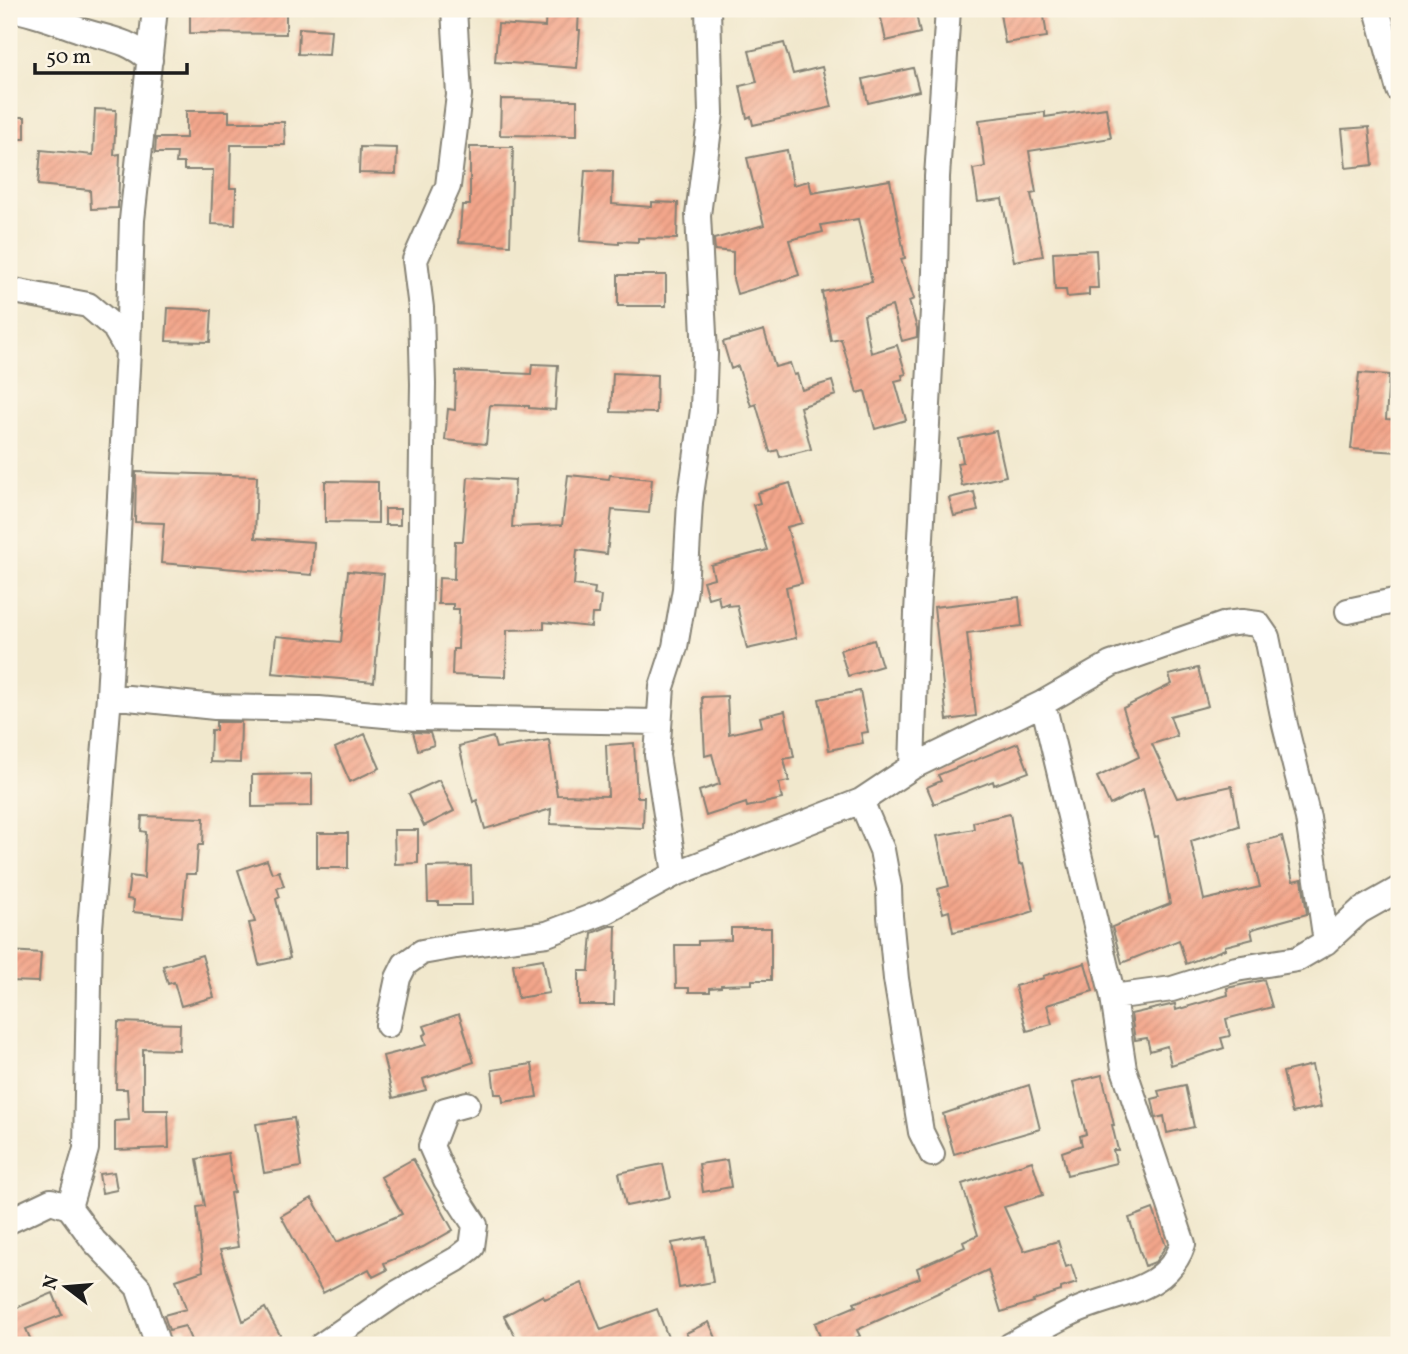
<svg xmlns="http://www.w3.org/2000/svg" width="1408" height="1354" viewBox="0 0 1408 1354" font-family="Vollkorn,serif">
<defs>
<pattern id="building-hatch" width="6" height="6" patternUnits="userSpaceOnUse" patternTransform="scale(1.75)"><rect width="6" height="6" fill="#f3a68b"/><path d="M-1 1l2-2M0 6l6-6M5 7l2-2" fill="none" stroke="#d08e77"/></pattern>
</defs>
<rect width="100%" height="100%" fill="#fcf5e5"/>
<filter id="ink" filterUnits="userSpaceOnUse"><feTurbulence type="fractalNoise" baseFrequency=".0143" numOctaves="2"/><feDisplacementMap in="SourceGraphic" scale="14" xChannelSelector="R" yChannelSelector="G"/><feConvolveMatrix kernelMatrix="1 2 1 2 8 2 1 2 1" color-interpolation-filters="sRGB"/></filter>
<filter id="wash" filterUnits="userSpaceOnUse"><feTurbulence type="fractalNoise" baseFrequency=".00686" numOctaves="4" result="noise"/><feDisplacementMap in="SourceGraphic" scale="28" xChannelSelector="R" yChannelSelector="G"/><feGaussianBlur stdDeviation="1.57" result="paint"/><feColorMatrix in="noise" values="0 0 0 0 0 0 0 0 0 0 0 0 0 0 0 0 0 1.4 0 .05"/><feComposite in="paint" operator="in"/></filter>
<g filter="url(#wash)">
<rect width="100%" height="100%" fill="#f1e8cd"/>
<g id="blocks">
<path fill="url(#building-hatch)" d="M190,9H286V34L190,33Z
M546,9H579L578,30H580L577,68L495,62L498,24L545,27Z
M879,9H915L920,33L886,41Z
M1030,9H1043L1047,37L1005,43L1000,14Z
M299,28L331,30L329,55L298,54Z
M784,43L793,74L822,67L832,107L753,125L751,116L747,118L740,86L757,82L749,51Z
M913,68L919,91L868,103L863,79Z
M501,99L577,100V136L500,135Z
M1106,108L1111,138L1029,151L1036,193L1031,194L1043,256L1014,261L1002,199L978,202L973,169L985,167L979,120L1045,112V117Z
M95,109L116,110L114,155L120,154L118,208L91,209L90,190L38,185L41,150L93,155Z
M186,111H229V122H284L285,145H231L230,188H236L235,225L211,224L213,170H184V163H176L177,153H155L156,138H186Z
M9,117H25V139H9Z
M1369,127L1373,165L1346,168L1342,129Z
M360,147L397,148L396,174L359,173Z
M470,147H513L510,245L459,242L462,205H470Z
M787,150L793,185L809,181L812,193L890,180L905,258L901,259L914,299L909,301L917,328V337L902,341L892,306L864,315L871,353L897,345L906,374L902,375L903,379L895,381L906,420L875,429L865,391L857,393L841,339L831,341L822,292L872,282L858,219L821,225L823,232L789,240L799,275L737,294L733,279V252L715,250L714,239L764,225L747,158Z
M585,170L613,171L612,204L652,207V202L678,203L677,239L638,238V242L619,241V244L580,241Z
M1096,250L1098,288H1089V295L1067,297L1066,290H1055L1053,252Z
M618,275H666V306H618Z
M168,308L212,310L210,342L166,341Z
M764,330L775,367L790,363L794,375L797,374L802,390L832,381L836,395L800,407L811,449L780,457L778,450L770,452L756,404L751,406L738,366L731,369L723,342Z
M532,364L558,365L555,410L529,408V406L490,405L486,444L445,440L448,409L455,410L456,371L531,374Z
M613,373L657,375L656,413L611,412Z
M1359,373L1389,375L1386,419L1399,420V452L1351,449Z
M996,431L1006,476L962,486L957,463L963,462L959,439Z
M136,472L257,476L255,538L314,542L312,575L161,563L164,523L135,522Z
M568,475L609,479L610,475L652,479L649,513L612,510L607,554L577,550L574,585L595,588L594,595L601,596L599,614H592L591,627L544,622V629L507,630L506,677L452,675L453,649H458L459,609H453V604H438L439,578L454,579L455,541H463L468,477L515,480L512,527L562,525Z
M325,481L378,482V523L325,522Z
M790,483L802,523L787,527L802,583L786,587L796,638L747,649L737,605L728,606V603L720,606L718,595L708,598L703,581L714,578L711,565L767,550L753,505L760,503L757,493Z
M974,492L978,511L954,516L949,498Z
M385,509H400V525H385Z
M348,571L384,574L374,682L272,673L276,636L341,642Z
M1019,597L1022,626L967,633L976,716L947,720L934,607Z
M874,640L882,666L848,676L840,650Z
M1198,668L1208,706L1170,716L1177,736L1152,744L1177,798L1232,786L1239,826L1191,841L1204,900L1260,887L1249,845L1282,836L1293,881L1302,879L1307,914L1256,928L1251,930L1253,939L1225,946V949L1186,964L1179,940L1122,963L1112,927L1170,904L1158,836L1155,837L1143,789L1110,805L1097,777L1139,757L1123,708L1172,684L1169,675Z
M860,691L868,732L861,733L863,743L829,750L819,699Z
M727,696L729,734L762,726L760,717L785,711L794,757L784,759L789,781L779,783L782,799L747,807L746,803L706,816L699,791L720,784L712,754L705,756L702,697Z
M216,722H241L240,763L210,762L211,730H216Z
M413,732L430,733L434,745L418,750Z
M365,734L380,768L350,782L335,748Z
M493,737L496,748L549,740L557,795L608,796L606,745L634,743L637,797H644L643,828L550,824L551,809L485,829L477,800L473,802L459,746Z
M1018,743L1029,772L994,785L993,781L934,804L927,787L941,781L938,775Z
M312,774V806L252,807V775Z
M439,780L454,811L424,826L409,794Z
M1010,814L1019,865L1023,864L1034,911L997,923L953,932L949,911L943,913L938,889L949,886L937,836L974,829L973,822Z
M142,816L204,818L203,845H198L196,874H186L182,917L133,912L134,900L127,899L130,876L144,878L146,832L141,831Z
M394,830H418V863L395,864Z
M317,833H348V868H317Z
M267,860L272,873L279,871L284,886L277,888L280,897L276,899L290,958L259,965L249,923L255,922L238,870Z
M471,866L472,905H439V902H428L427,867Z
M610,926H616L614,1005H579V971H589L592,933Z
M731,928H771V980H752V984L721,985V987L710,988V992H689V988H676L675,945H698V941L731,940Z
M9,951L41,953L39,982L9,981Z
M202,955L214,997L181,1006L174,982L168,984L163,966Z
M543,959L549,993L518,998L513,964Z
M1085,963L1093,991L1047,1005L1052,1024L1027,1031L1015,986L1044,978L1043,976Z
M1264,980L1272,1007L1226,1019L1230,1036L1221,1038L1224,1048L1171,1065L1167,1046L1150,1051L1147,1038L1135,1040L1131,1014L1175,1004L1176,1010L1228,995L1227,988Z
M459,1014L474,1062L423,1079L426,1090L393,1098L383,1056L426,1045L423,1035L427,1033L424,1026Z
M118,1022L180,1024L179,1050L143,1049V1110H168L169,1148L115,1150V1121L129,1120L127,1089H116Z
M532,1064L537,1097L503,1102L502,1094H495L492,1070Z
M1312,1065L1321,1107L1292,1113L1283,1072Z
M1102,1075L1114,1125H1112L1118,1150H1113L1116,1163L1067,1175L1062,1152L1082,1145L1080,1136L1086,1134L1073,1082Z
M1029,1085L1040,1129L954,1154L943,1114Z
M1185,1085L1194,1127L1167,1133L1164,1116L1156,1118L1152,1099L1160,1097L1158,1091Z
M294,1118L301,1167L264,1173L256,1124Z
M228,1153L234,1192L230,1193L238,1247L220,1250L243,1321L265,1308L280,1335L264,1345H193L185,1326L169,1330L164,1315L186,1309L176,1280L203,1271L197,1207L205,1206L197,1159Z
M413,1159L453,1230L423,1247L384,1263L387,1270L373,1277L369,1269L323,1293L281,1216L312,1198L337,1242L402,1214L381,1177Z
M727,1160L731,1187L703,1192L699,1164Z
M1032,1161L1043,1195L1004,1207L1024,1251L1058,1241L1066,1267L1071,1265L1077,1283L1061,1288V1291L1033,1300L1034,1302L1001,1312L988,1270L857,1330L860,1336L856,1338L859,1345H823L815,1323L856,1306L854,1303L920,1278L917,1268L965,1247L963,1242L978,1235L962,1184Z
M663,1164L670,1197L626,1206L619,1173Z
M114,1172L117,1190L102,1193L99,1174Z
M1153,1209L1166,1246L1155,1262L1145,1266L1129,1218Z
M706,1237L713,1282L679,1288L672,1243Z
M582,1283L601,1330L657,1309L669,1340L655,1345H520L504,1316L543,1295L545,1299Z
M53,1293L62,1315L26,1329L33,1345H9V1311Z
M709,1322L719,1345H692L686,1333Z"/>
</g>
</g>
<g filter="url(#ink)">
<use href="#blocks" fill-opacity="0" stroke="#868274" stroke-width="2"/>
<g fill="none" stroke-linecap="round" stroke-linejoin="round">
<defs>
<path id="minor" d="M11,9C35,13 57,22 80,30C107,39 128,39 150,60
M1377,9L1399,90
M9,290L88,305L114,327L128,351
M1348,611L1399,600
M109,696L215,707L319,709L418,718L658,722
M418,718L423,384L421,308L415,260L448,186L459,95L454,9
M912,767L917,613L935,272L937,177L948,9
M861,801L882,850L889,888L890,916L896,979L921,1132L932,1154
M675,874L657,755L662,687L675,647L685,589L690,502L703,410L705,354L698,215L711,113L708,9
M1113,997L1172,989L1236,969L1297,959L1326,942L1360,911L1399,889
M388,1025L398,978L405,964L422,952L456,946L547,934L607,911L675,874L861,801L912,767L1043,703L1111,664L1226,624L1242,622L1258,624L1267,637L1285,725L1308,818L1326,942
M69,1207L86,1149L90,928L109,696L128,351L132,220L155,9
M9,1221L51,1201L69,1207L94,1241L138,1287L158,1345
M322,1345L394,1295L457,1259L472,1247L475,1225L446,1180L431,1146L445,1110L467,1104
M1011,1345C1031,1334 1052,1322 1073,1312C1113,1293 1167,1293 1183,1244L1124,1069L1113,997L1043,703"/>
</defs>
<use href="#minor" stroke="#868274" stroke-width="28"/>
<use href="#minor" stroke="#fff" stroke-width="24"/>
</g>
</g>
<rect width="1408" height="1354" fill="none" stroke="#fcf5e5" stroke-width="35"/>
<g transform="translate(66 1287) rotate(286)" stroke="#fcf5e5" stroke-width="5" paint-order="stroke">
<path d="M0-5L12 26L0 18L-12 26Z" fill="#1c1c1c"/>
<text y="-10" font-size="19" font-weight="bold" text-anchor="middle" fill="#1c1c1c">N</text>
</g>
<path d="M35 63v10h152v-10" fill="none" stroke="#1c1c1c" stroke-width="3.5"/>
<text x="46" y="63" font-size="21" fill="#1c1c1c" stroke="#fcf5e5" stroke-width="5" paint-order="stroke">50 m</text>
</svg>
